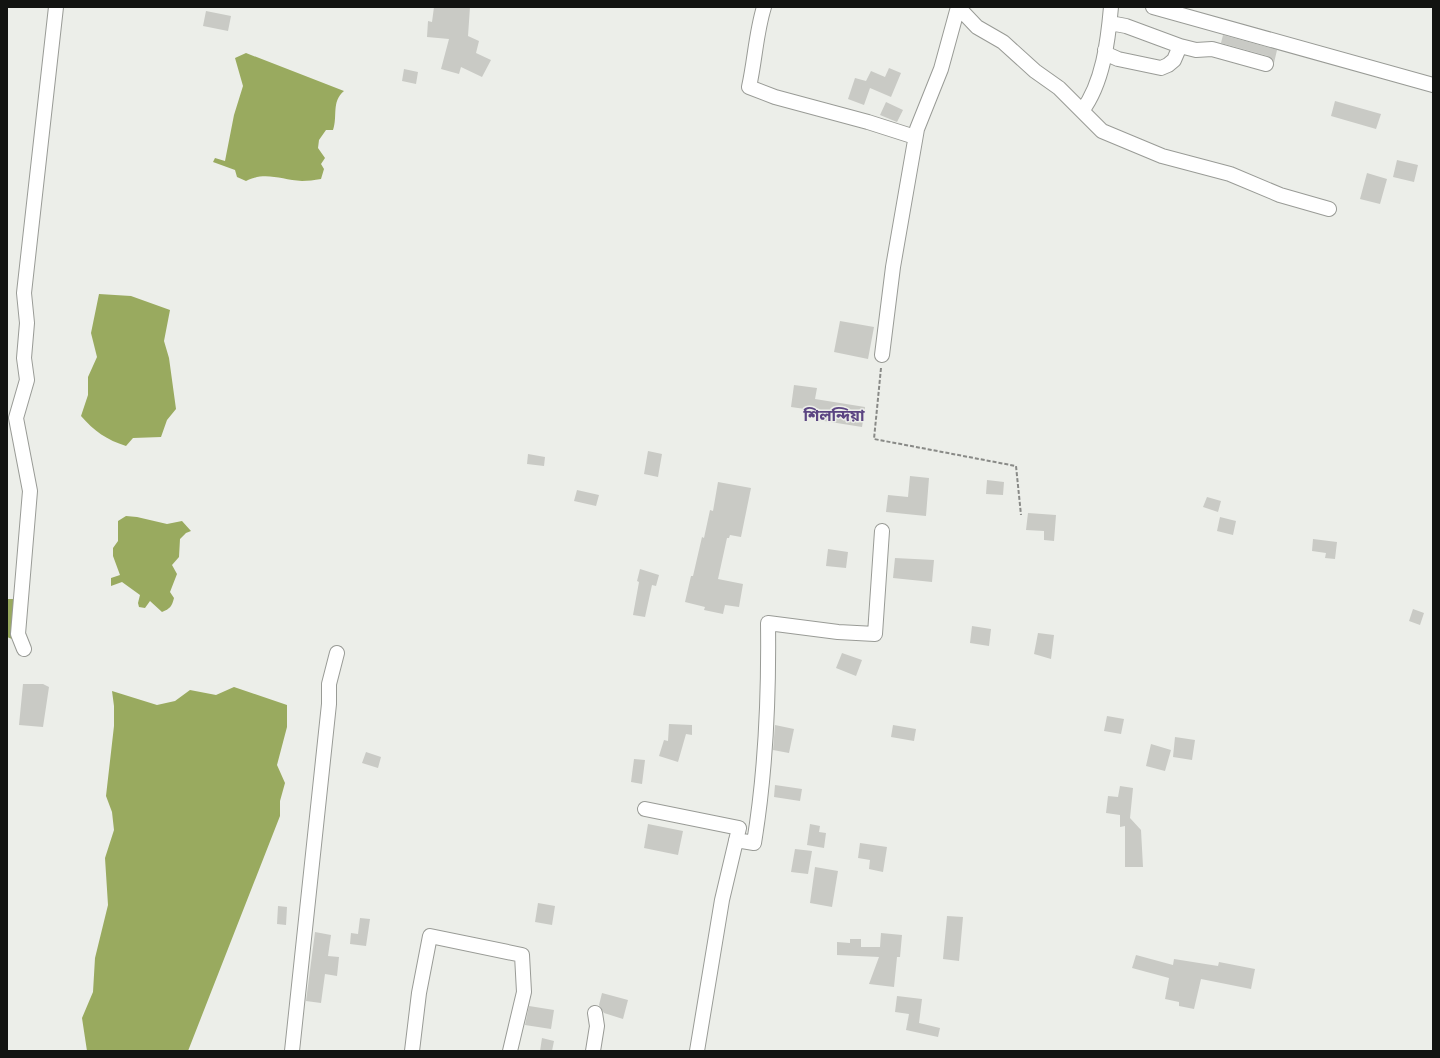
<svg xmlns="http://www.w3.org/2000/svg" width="1440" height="1058" viewBox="0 0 1440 1058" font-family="'Titillium Web','Noto Sans Bengali',sans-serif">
<rect width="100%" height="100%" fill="#eceee9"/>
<path fill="#99aa5f" d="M246,53L344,91C331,102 338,116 333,130H326L319,140L318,148L325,158L321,164L324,169L321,179C314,180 308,181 302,181C281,180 266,171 246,181L237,177L235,170L213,162L215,158L225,161L234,115L243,86L235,58Z
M99,294L131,296L170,310L164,341L169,358L176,409L167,420L161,437L133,438L126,446C107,440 94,431 81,416L88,395V377L97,357L91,333Z
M126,516L137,517L167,524L182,521L191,531L186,533L180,539L179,557L172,565L177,574L170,592L174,598C172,606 170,609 162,612L150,601L145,608L139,607L138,603L140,595L122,582L111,586V578L120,575L113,556V548L118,541V521Z
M7,599H17L12,639L7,637Z
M234,687L287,705V727L277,765L285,783L280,801V816L188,1051H87L82,1018L93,992L95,958L108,905L105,858L114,830L112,812L106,796L114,726V706L112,691L157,705L175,701L190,690L216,695Z"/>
<path fill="#c9cac5" d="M434,7H470L468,36L479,41L476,53L491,60L482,77L461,67L459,74L441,69L449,39L427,37L428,21L432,22Z
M206,11L231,16L228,31L203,26Z
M1223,35L1277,50L1274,63L1268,56L1221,43Z
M889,68L901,73L891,97L870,88L864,105L848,99L855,78L866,81L871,71L885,77Z
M404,69L418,72L416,84L402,81Z
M1335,101L1381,114L1376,129L1331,116Z
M886,102L903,110L897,122L880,115Z
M1397,160L1418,165L1414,182L1393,177Z
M1367,173L1387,179L1380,204L1360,199Z
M840,321L874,327L868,359L834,352Z
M794,385L817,388L815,399L865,407L862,427L818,420L819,411L791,407Z
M648,451L662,454L658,477L644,474Z
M528,454L545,457L544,466L527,464Z
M910,476L929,478L926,516L886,512L888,495L908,497Z
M987,480L1004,482L1003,495L986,494Z
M718,482L751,488L741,537L730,535L729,538H727L718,579L743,584L739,607L725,605L723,614L704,610L705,607L685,602L691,576H693L702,537L704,538L710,510L713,511Z
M577,490L599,495L596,506L574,501Z
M1207,497L1221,501L1218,512L1203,507Z
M1028,513L1056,515L1054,541L1044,540V531L1026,530Z
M1220,517L1236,521L1233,535L1217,531Z
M1313,539L1337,542L1335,559L1325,558L1326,553L1312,551Z
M828,549L848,552L846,568L826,566Z
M895,558L934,560L932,582L893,578Z
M640,569L659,575L656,586L652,585L645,617L633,615L639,582L637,581Z
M1413,609L1424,613L1420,625L1409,621Z
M972,626L991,629L989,646L970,643Z
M1038,633L1054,635L1051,659L1034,654Z
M842,653L862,660L856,676L836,668Z
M23,684H43L49,687L43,727L19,725Z
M1107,716L1124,719L1121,734L1104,731Z
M669,724L692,725V735L686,734L678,762L659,756L664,740L668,741Z
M775,725L794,729L789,753L773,750Z
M893,725L916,729L914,741L891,737Z
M1175,737L1195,740L1192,760L1173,757Z
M1151,744L1171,750L1165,771L1146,766Z
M366,752L381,757L378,768L362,763Z
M634,759L645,760L642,784L631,782Z
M775,785L802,789L800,801L774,797Z
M1120,786L1133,788L1130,818L1141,830L1143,867H1125V826L1120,827V815L1106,813L1108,796L1118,797Z
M648,824L683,831L678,855L644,848Z
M810,824L820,826L819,832L826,833L824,848L807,845Z
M860,843L887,847L883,872L869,869L870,860L858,858Z
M795,849L812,851L808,874L791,872Z
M815,867L838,871L832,907L810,903Z
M538,903L555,906L552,925L535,922Z
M278,906L287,907L286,925L277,924Z
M947,916L963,917L959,961L943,959Z
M360,918L370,919L366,946L350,944L351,933L358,934Z
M315,932L331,935L328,956L339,957L337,976L325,974L321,1003L306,1001Z
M881,933L902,935L900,957H897L894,987L869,984L879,957L837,955V942L850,943V939H861V947H880Z
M1136,955L1173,965L1174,959L1218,966L1219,962L1255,969L1251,989L1201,979L1194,1009L1179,1006V1002L1165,999L1169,978L1132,968Z
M602,993L628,1000L623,1019L604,1013L599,1005Z
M897,996L922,999L919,1023L940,1028L938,1037L906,1030L909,1014L895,1012Z
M529,1006L554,1010L551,1029L525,1025Z
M542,1038L554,1041L552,1051H540Z"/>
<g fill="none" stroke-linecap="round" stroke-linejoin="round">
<defs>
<path id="street" d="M764,7C756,33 755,60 749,87L775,97L868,122L915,137
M958,7L977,27L1003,42L1035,71L1059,88L1102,131L1162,156L1230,174L1280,195L1329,209
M1153,7L1433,85
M1110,23L1126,26L1180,46L1196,50L1212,49L1266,64
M1105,50L1109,55L1118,59L1161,68L1168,65L1174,60L1180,46
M1082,111C1103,83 1108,41 1111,7
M882,355L893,267L917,129L941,69L958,7
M24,649L18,634L30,491L16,418L27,380L24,358L27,323L24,293L56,7
M645,809L739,828L722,900L697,1051
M736,840L754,843C766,770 769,697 768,623L838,632L875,634L882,531
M292,1051L329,704V684L337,653
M412,1051L419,993L430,936L522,955L524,992L510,1051
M593,1051L597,1026L595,1013"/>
</defs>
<use href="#street" stroke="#999b96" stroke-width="16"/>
<path stroke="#898a87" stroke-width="2" stroke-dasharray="4 2" stroke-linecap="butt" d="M881,368L874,439L1016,466L1021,515"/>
<use href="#street" stroke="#fff" stroke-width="14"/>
</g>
<g text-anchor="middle" stroke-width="3" stroke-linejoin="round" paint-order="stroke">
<g font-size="16" font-weight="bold" fill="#5b4582" stroke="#eceee9">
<text x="834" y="421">শিলন্দিয়া</text>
</g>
</g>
<rect width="1440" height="1058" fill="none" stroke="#121311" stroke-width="16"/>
</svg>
